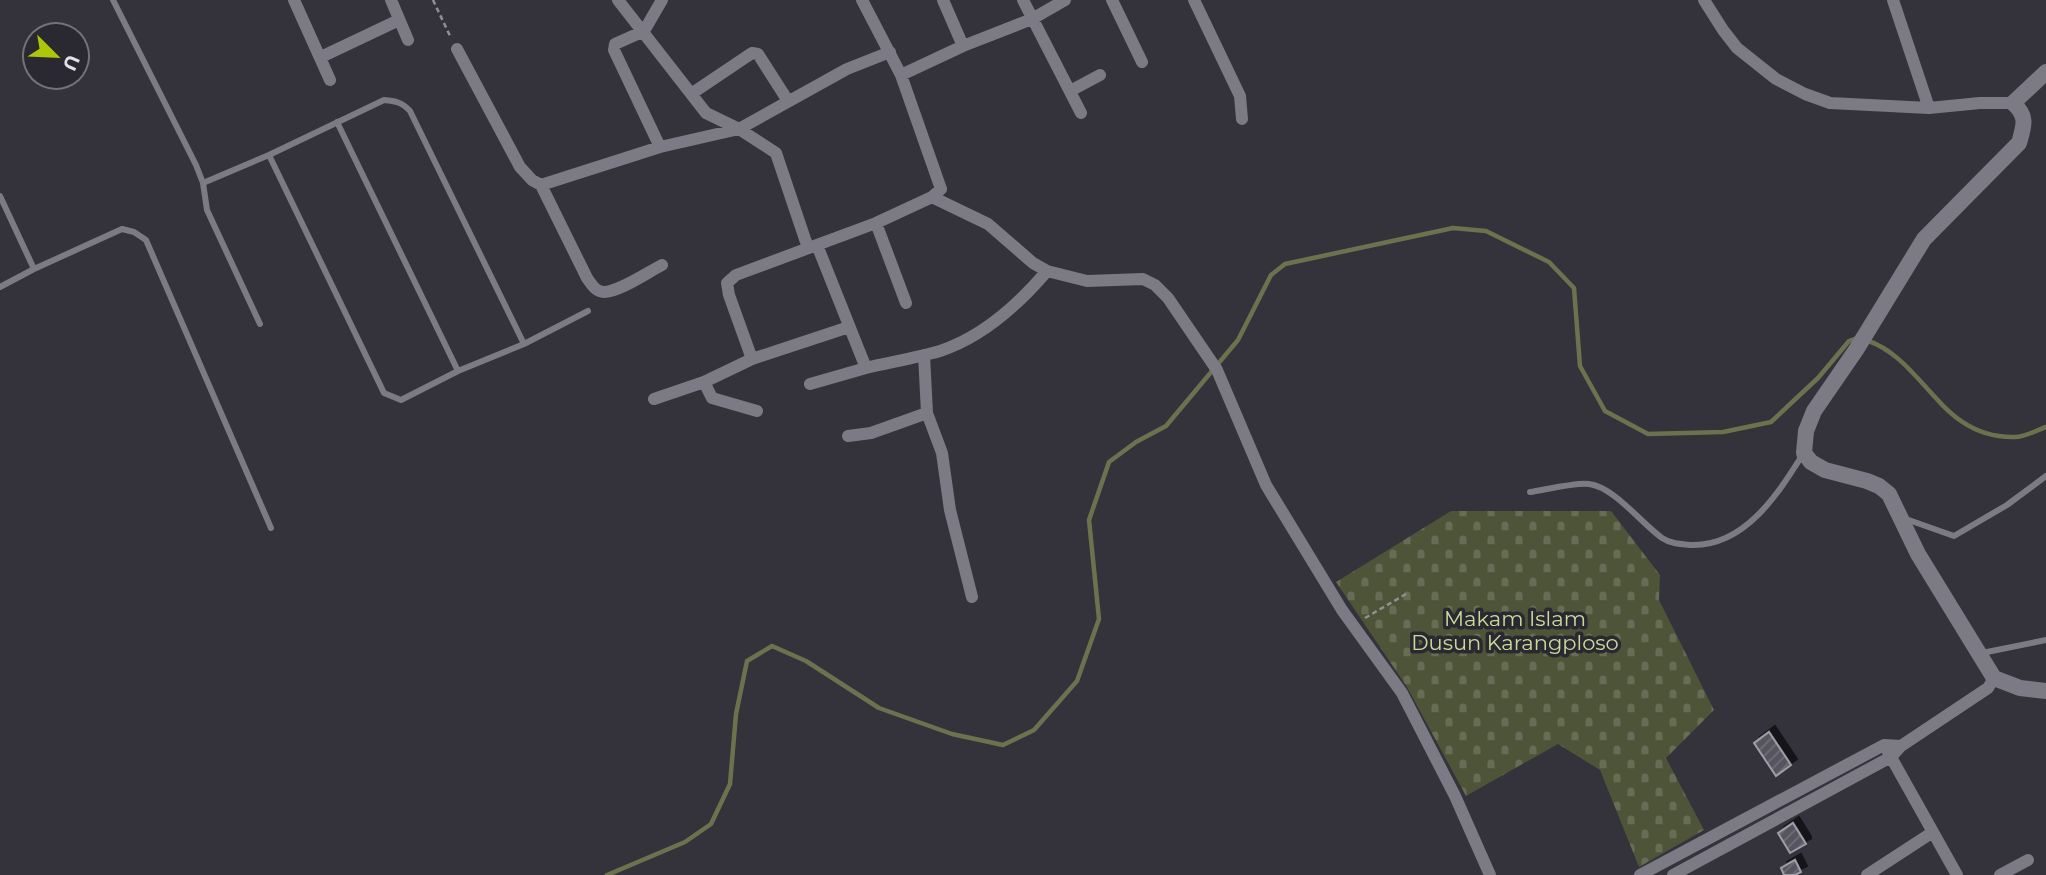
<svg xmlns="http://www.w3.org/2000/svg" width="2046" height="875" viewBox="0 0 2046 875" font-family="Montserrat,sans-serif">
<defs>
<pattern id="cemetery-stones" width="16" height="16" patternUnits="userSpaceOnUse" patternTransform="scale(1.75)"><rect width="16" height="16" fill="#4e5437"/><path d="M2 7V4a2 2 0 0 1 4 0v3zM10 15v-3a2 2 0 0 1 4 0v3z" fill="#676c54"/></pattern>
<pattern id="building-hatch" width="6" height="6" patternUnits="userSpaceOnUse" patternTransform="scale(1.75)"><rect width="6" height="6" fill="#57555f"/><path d="M-1 1l2-2M0 6l6-6M5 7l2-2" fill="none" stroke="#6f6d76"/></pattern>
<filter id="shadow"><feDropShadow dx="6" dy="-6" stdDeviation="0" flood-color="#0009"/></filter>
</defs>
<rect width="100%" height="100%" fill="#34323b"/>
<path fill="url(#cemetery-stones)" d="M1451,511H1611L1660,575L1659,600L1714,710L1666,758L1704,830L1639,867L1600,770L1558,744L1466,796L1407,687L1336,582Z"/>
<g fill="none" stroke-linecap="round" stroke-linejoin="round">
<path stroke="#6b734e" stroke-width="4.5" d="M1866,340C1926,360 1939,439 2015,437C2025,437 2037,430 2046,427
M607,875L685,842L711,824L730,784L736,714L747,661L772,646L806,661L879,708L952,734L1003,745L1034,730L1077,681L1099,619L1089,520L1109,462L1136,442L1166,426L1238,340L1271,275L1285,264L1453,228L1486,231L1549,262L1574,288L1580,366L1605,411L1648,434L1723,432L1771,422L1818,378L1849,341L1857,338"/>
</g>
<path fill="url(#building-hatch)" stroke="#9f9da8" stroke-width="2" filter="url(#shadow)" d="M1769,732L1791,765L1776,776L1754,743Z
M1793,823L1806,844L1790,853L1778,833Z
M1795,860L1801,872L1795,875H1784L1781,868Z"/>
<g fill="none" stroke-linecap="round" stroke-linejoin="round">
<path stroke="#919097" stroke-width="2.5" stroke-dasharray="5 3.5" stroke-linecap="butt" d="M433,0L451,38
M1365,618L1406,594"/>
<path stroke="#7c7a84" stroke-width="6" d="M113,0L196,165L203,183L269,155L384,100C395,101 402,102 410,111L524,344
M337,122L458,371
M269,155L384,393L401,400L458,371L524,344L588,311
M203,183L207,210L260,324
M0,196L34,269
M0,287L34,269L122,229L134,232L146,240L271,528
M1530,492C1544,490 1577,482 1589,484C1614,487 1641,523 1662,538C1671,544 1681,544 1692,545C1745,546 1778,494 1803,454
M1903,518L1954,536L2007,505L2046,476
M1982,653L2046,640"/>
<path stroke="#7c7a84" stroke-width="12" d="M294,0L330,80
M391,0L408,40
M618,0L706,113L739,129L776,153L808,248
M862,0L901,75L941,189L932,197L988,224L1033,263L1047,271L1087,281L1143,279L1155,285L1168,298L1217,370L1266,485L1342,610L1402,693L1455,796L1490,875
M943,0L963,46
M1023,0L1081,113
M1112,0L1142,62
M1194,0L1240,96L1242,119
M1704,0L1723,30L1737,48L1776,79L1805,94L1830,103L1929,108L1980,103H2013
M1893,0L1929,108
M457,49L520,167L532,180L541,185L660,147L739,129L847,69L890,52
M321,57L399,20
M901,75L963,46L1032,19L1065,0
M1070,91L1100,75
M691,94L752,53L758,54L788,101
M660,147L614,50L615,44L644,31L662,0
M541,185L587,278C592,285 596,292 604,292C619,292 648,272 662,265
M876,223L906,303
M817,245L866,368C891,362 916,358 940,351C983,337 1018,305 1047,271
M924,355L927,413L942,453L950,510L972,597
M752,359L729,295L727,283L736,275L876,223L932,197
M704,382L712,398L757,411
M810,384L866,368
M654,399L704,382L752,359L849,327
M848,436L871,433L927,413
M1887,750L1957,875
M1640,875L1884,745L1901,746
M1673,875L1891,757L1901,746L1988,688L1994,678
M1867,875L1933,832
M2000,875L2028,860"/>
<path stroke="#7c7a84" stroke-width="16" d="M2046,72L2013,103C2028,116 2024,126 2019,143L1924,239L1856,350L1814,411L1806,431L1804,453L1811,462L1825,470L1867,481L1879,486L1889,494L1918,554L1994,678L2020,688L2046,691"/>
</g>
<g text-anchor="middle" stroke-width="7" stroke-linejoin="round" paint-order="stroke">
<g font-size="21" fill="#cbd999" stroke="#2a2831">
<text x="1515" y="626">Makam Islam<tspan x="1515" dy="24">Dusun Karangploso</tspan></text>
</g>
</g>
<g transform="translate(56 56) rotate(114)"><circle r="33" fill="#2a2831" stroke="#737279" stroke-width="2"/>
<path d="M0-5L12 26L0 18L-12 26Z" fill="#aec60a"/>
<text y="-10" font-size="19" font-weight="bold" text-anchor="middle" fill="#e1e0e6">U</text>
</g>
</svg>
